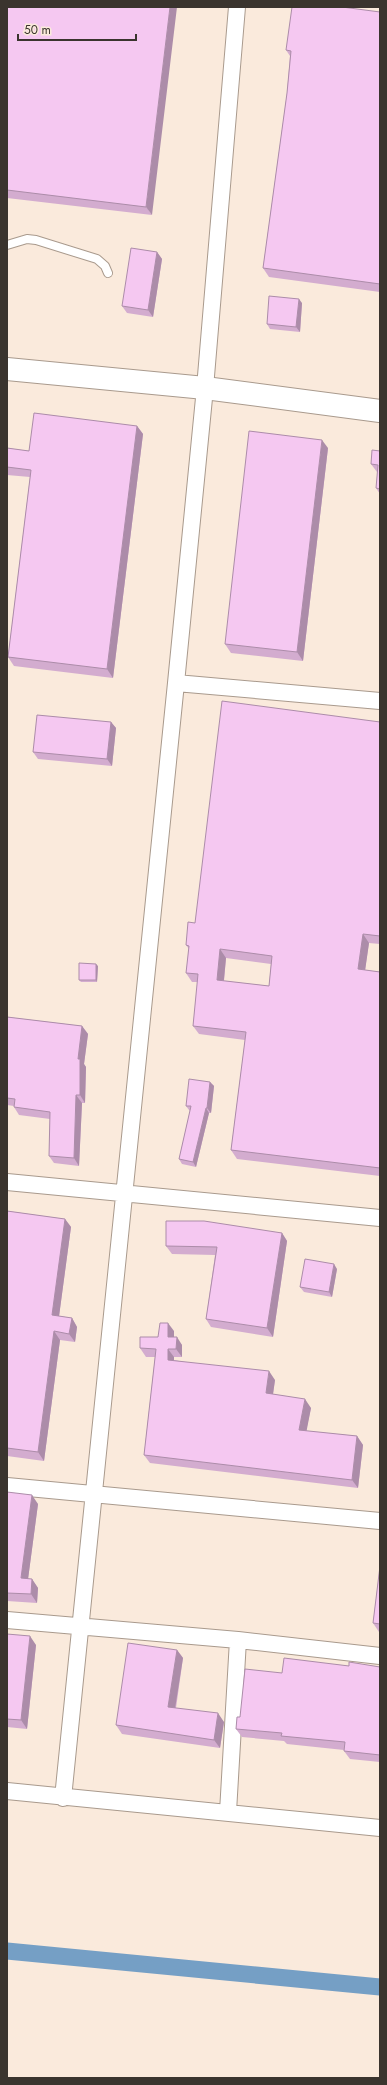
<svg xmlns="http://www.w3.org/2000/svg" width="387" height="2085" viewBox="0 0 387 2085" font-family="Jost,sans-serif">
<rect width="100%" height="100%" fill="#faeadc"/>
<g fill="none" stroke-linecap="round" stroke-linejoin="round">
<path stroke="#759fc5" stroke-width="17" d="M7,1951L380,1987"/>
<defs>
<path id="lane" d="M7,245L27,239L36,240L97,259L105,266L108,273"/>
<path id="street" d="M176,683L380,701
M7,1182L380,1218
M7,1486L380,1521
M7,1620L238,1640L380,1656
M7,1791L380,1828
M63,1798L176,683L205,388L237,7
M228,1812L238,1640"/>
<path id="secondary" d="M7,369L205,388L380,411"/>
</defs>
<use href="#lane" stroke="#a99a8d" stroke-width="10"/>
<use href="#street" stroke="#a99a8d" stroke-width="18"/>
<use href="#secondary" stroke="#a99a8d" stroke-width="24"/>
<use href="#lane" stroke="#fff" stroke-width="8"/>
<use href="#street" stroke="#fff" stroke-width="16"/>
<use href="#secondary" stroke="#fff" stroke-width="22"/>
</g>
<path fill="#d3accf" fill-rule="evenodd" d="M7,7L152,215L7,198Z
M380,12V292L269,277L263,268L287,93L290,56L286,50Z
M157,252L162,259L153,317L127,313L122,306Z
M302,303L300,332L270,329L267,324Z
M137,426L143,434L113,678L14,666L8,657L30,477L7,475V448L29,451Z
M328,448L303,661L231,653L225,644Z
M380,451V494L376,488L378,472H377L371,464Z
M111,722L116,728L112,766L38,759L33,752Z
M380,722V944L369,943L365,970L380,972V1176L237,1159L231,1150L245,1040L199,1034L193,1026L198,982H192L186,973L189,949L186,945L195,923ZM226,958L271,964L269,986L224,981Z
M98,966L97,982H81L79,980Z
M7,1017L82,1026L88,1034L84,1064L86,1067L85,1103H82L79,1166L54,1163L49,1156L50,1119L19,1115L14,1107V1106L7,1105Z
M210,1082L214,1086L211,1113H209L196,1167L182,1164L179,1159L190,1111L189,1110L186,1106Z
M7,1211L65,1219L71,1227L59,1316L72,1318L77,1327L75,1342L60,1340L44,1461L7,1456Z
M282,1233L287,1241L273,1337L211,1327L206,1319L215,1255L172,1254L166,1246Z
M337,1269L332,1297L304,1292L300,1287Z
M174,1331V1337L182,1345V1357H174V1360L275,1380L273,1394L311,1408L306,1431L357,1436L363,1445L358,1488L150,1463L144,1455L155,1357H146L140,1348L158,1337Z
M7,1492L38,1504L28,1579H32L38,1588L37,1603L7,1601Z
M380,1566V1632H379L373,1623Z
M7,1634L36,1645L27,1729L7,1727Z
M177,1650L183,1658L176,1708L224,1722L220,1748L122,1734L116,1725Z
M349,1666L380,1667V1762L350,1759L344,1751V1750L287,1744L284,1741L242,1737L236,1729L240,1717L282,1673Z"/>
<path fill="#ac8ca9" d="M170,7H177L152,215L146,207Z
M157,252L162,259L153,317L148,310Z
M299,299L302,303L300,332L296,327Z
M137,426L143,434L113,678L107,669Z
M322,440L328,448L303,661L297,652Z
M111,722L116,728L112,766L107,759Z
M363,934L369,943L364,978L358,969Z
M220,949L226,958L223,989L217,980Z
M96,964L98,966L97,982L96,980Z
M82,1026L88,1034L84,1064L86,1067L85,1103L80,1095L78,1059Z
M210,1082L214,1086L211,1113L207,1108Z
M76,1095L82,1103L79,1166L74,1158Z
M206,1108L209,1113L196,1167L193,1162Z
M65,1219L71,1227L58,1324L52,1315Z
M282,1233L287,1241L273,1337L267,1328Z
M334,1264L337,1269L332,1297L329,1292Z
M72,1318L77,1327L75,1342L69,1334Z
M168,1323L174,1331V1345L168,1337Z
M54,1331L60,1340L44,1461L38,1452Z
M177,1337L182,1345V1357L176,1349Z
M168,1349L174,1357V1368L168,1360Z
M269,1371L275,1380L272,1401L266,1393Z
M305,1399L311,1408L305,1439L299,1430Z
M357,1436L363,1445L358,1488L352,1480Z
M32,1495L38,1504L27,1587L21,1578Z
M32,1579L38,1588L37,1603L31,1594Z
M30,1636L36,1645L27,1729L21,1720Z
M177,1650L183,1658L174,1715L168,1707Z
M218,1713L224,1722L220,1748L214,1740Z"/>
<path fill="#f5c8f1" stroke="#ac8ca9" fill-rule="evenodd" d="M7,7H170L146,207L7,190Z
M292,7H342L380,12V284L263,268L287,93L291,51L286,50Z
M131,248L157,252L148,310L122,306Z
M269,296L299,299L296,327L267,324Z
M34,413L137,426L107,669L8,657L31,470L7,467V448L29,451Z
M249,431L322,440L297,652L225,644Z
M372,450L380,451V489L376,488L378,465L371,464Z
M222,701L380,722V936L363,934L358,969L380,972V1168L231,1150L246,1032L193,1026L198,974L186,973L189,946L186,945L188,922L195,923ZM220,949L272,956L269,986L217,980Z
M37,715L111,722L107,759L33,752Z
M79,963L96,964V980H79Z
M7,1017L82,1026L78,1059H80V1095H76L74,1158L49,1156L50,1112L14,1107L15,1099L7,1098Z
M189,1079L210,1082L207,1108H206L193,1162L179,1159L191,1106H186Z
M7,1211L65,1219L52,1315L72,1318L69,1334L54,1331L38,1452L7,1448Z
M166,1221H204L282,1233L267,1328L206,1319L217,1247L166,1246Z
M305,1259L334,1264L329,1292L300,1287Z
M160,1323H168V1337H177L176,1349H168V1360L269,1371L266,1393L305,1399L299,1430L357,1436L352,1480L144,1455L156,1349L140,1348V1337H158Z
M7,1492L32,1495L21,1578L32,1579L31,1594L7,1593Z
M380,1566V1624L373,1623Z
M7,1634L30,1636L21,1720L7,1719Z
M128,1643L177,1650L168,1707L218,1713L214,1740L116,1725Z
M284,1658L349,1666V1662L380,1667V1755L344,1751L345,1742L281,1736L282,1733L236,1729L237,1717H240L245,1669L282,1673Z"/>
<rect width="387" height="2085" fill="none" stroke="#3a342e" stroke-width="16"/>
<path d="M18 34v6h118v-6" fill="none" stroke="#3a342e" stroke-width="2"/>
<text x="24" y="34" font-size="12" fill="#3a342e" stroke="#faeadc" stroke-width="3" paint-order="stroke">50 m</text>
</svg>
